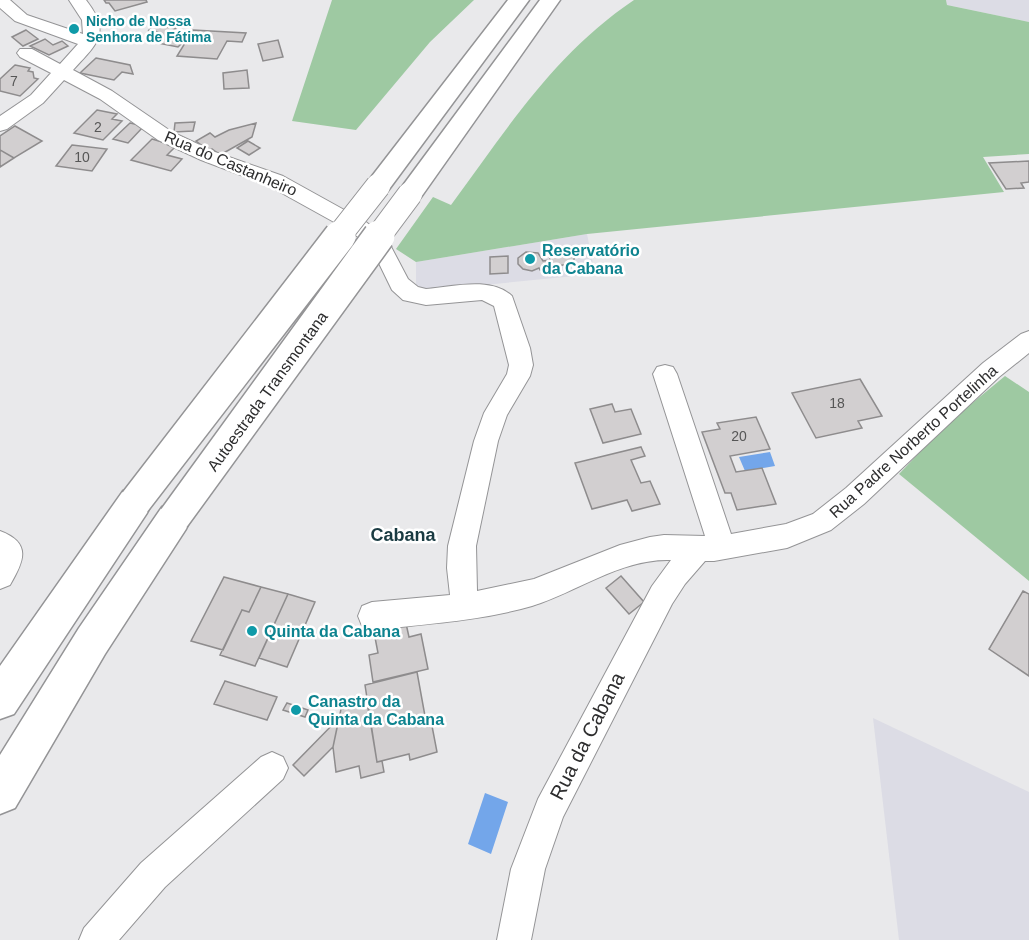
<svg xmlns="http://www.w3.org/2000/svg" width="1029" height="940" viewBox="0 0 1029 940" font-family="Arial,sans-serif">
<rect width="100%" height="100%" fill="#e9e9eb"/>
<path fill="#dcdce5" d="M946,0H1029V22L947,5Z
M587,234L595,274L423,291L416,288V262Z
M873,718L1029,792V940H899Z"/>
<path fill="#9ec9a2" d="M332,0H474L430,42L356,130L292,121Z
M634,0H946L947,5L1029,22V154L983,157L1004,192L587,234L416,262L396,249L433,197L451,205C507,129 554,54 634,0Z
M1005,376L1029,392V581L899,474L947,424Z"/>
<path fill="#73a6ea" d="M770,452L775,466L745,471L739,457Z
M485,793L508,802L491,854L468,844Z"/>
<path fill="#d2cfd0" stroke="#8e8c8d" stroke-width="1.5" d="M104,0H146L147,2L115,11L109,3H106Z
M158,22L169,25L168,27L176,28L171,32L188,37L178,47L148,41L158,32L149,30Z
M26,30L38,39L23,46L12,37Z
M193,30L246,33L242,42L227,41L217,59L177,56Z
M45,39L53,45L62,41L68,46L49,55L30,46Z
M278,40L283,57L263,61L258,44Z
M96,58L130,65L133,74L122,72L114,80L80,73Z
M15,65L30,68L28,71L33,72L34,78L38,79L20,96L0,91V79Z
M247,70L249,88L224,89L223,73Z
M97,110L117,114L112,119L122,121L103,140L74,133Z
M195,122L193,131L174,132L175,123Z
M130,123L144,126L128,143L113,139Z
M256,123L252,137L220,155L212,149L209,151L196,141L210,133L215,137L229,130Z
M15,126L42,141L14,158L0,150V136Z
M152,139L176,146L167,155L182,159L171,171L131,160Z
M248,141L260,148L249,155L237,148Z
M72,145L107,149L92,171L56,166Z
M0,150L14,158L0,167Z
M1029,161V182L1021,183L1024,188L1006,189L989,163Z
M558,248H566L573,251L575,257L572,263L558,266V268L540,270L539,268L532,271L523,269L518,264V258L526,252L538,253L543,261L550,260L549,254Z
M508,256V273L490,274V257Z
M860,379L882,416L858,421L862,428L816,438L792,393Z
M612,404L615,412L631,409L641,434L603,443L590,409Z
M756,417L770,449L730,456L736,472L762,468L776,504L737,510L731,493H725L702,432L720,429L717,423Z
M641,447L645,456L631,460L641,483L650,481L660,504L632,511L627,500L592,509L575,463Z
M621,576L644,602L629,614L606,588Z
M224,577L261,587L249,612L242,610L223,650L191,641Z
M261,587L288,594L255,666L220,655L242,610L249,612Z
M1023,591L1029,594V676L989,649Z
M288,594L315,602L287,667L259,658Z
M405,619L409,637L421,634L428,669L373,682L369,655L378,653L373,627Z
M417,672L427,727L432,726L437,752L410,760L409,754L377,762L365,685Z
M225,681L277,697L267,720L214,704Z
M367,702L377,762L382,761L384,772L361,778L359,766L336,772L333,747L341,709Z
M287,703L308,710L305,717L283,710Z
M339,718L333,747L304,776L293,765Z"/>
<g fill="none" stroke-linecap="round" stroke-linejoin="round">
<defs>
<path id="minor" d="M0,0H10L27,15L83,34L82,20L69,0H86C112,33 97,44 73,70L112,91L172,132L215,152L283,176L366,222L387,239L408,279L418,287L426,289C452,287 491,276 512,296L530,348L533,365L530,376L507,415L498,441L476,546L477,591L534,579L620,545L650,537L664,535L705,536L653,374L657,367L665,365L673,367L677,374L731,534L786,524L813,514L846,488L983,363L1021,334L1029,331V353L999,377L864,504L831,530L787,548L714,561H705L685,584L672,604L563,817L545,869L531,940H497L511,869L538,799L652,586L671,560C622,558 577,592 532,606C480,621 425,624 372,630L362,626L358,616L362,606L372,602L450,595L447,568L448,546L474,441L484,413L507,374L509,365L494,306L482,300L426,305L403,300L392,290L372,249L352,232L269,186L201,160L158,140L100,99L64,80L43,103L7,129L0,131V116L31,95L51,73L20,57L17,53L20,49H32L60,64L78,44L15,21L0,8Z
M0,531C32,543 24,561 10,585L0,589Z
M272,752L283,757L288,768L283,779L165,887L119,940H79L84,928L141,863L261,757Z"/>
<path id="highway" d="M508,0H529L387,192L378,195L369,192L365,186L369,180Z
M540,0H560L419,200L410,203L401,200L397,194L401,188Z
M135,487L147,491L152,502L147,513L14,714L0,719V666L123,491Z
M174,503L186,507L191,518L186,529L105,654L15,808L0,814V755L79,628L162,507Z"/>
</defs>
<use href="#minor" stroke="#949496" stroke-width="2"/>
<use href="#highway" stroke="#949496" stroke-width="3"/>
<use href="#minor" fill="#fff" fill-rule="evenodd"/>
<use href="#highway" fill="#fff" fill-rule="evenodd"/>
<defs>
<path id="highway-bridge-far1" d="M338,237L378,186
M378,237L410,194"/>
<path id="highway-bridge" d="M135,502L340,236
M174,518L379,236"/>
</defs>
<use href="#highway-bridge-far1" stroke="#949496" stroke-width="26" stroke-linecap="butt"/>
<use href="#highway-bridge" stroke="#949496" stroke-width="34" stroke-linecap="butt"/>
<use href="#highway-bridge-far1" stroke="#fff" stroke-width="24"/>
<use href="#highway-bridge" stroke="#fff" stroke-width="31"/>
</g>
<g fill="#0f9aa8" stroke="#fff" stroke-width="2">
<circle cx="74" cy="29" r="6"/>
<circle cx="530" cy="259" r="6"/>
<circle cx="252" cy="631" r="6"/>
<circle cx="296" cy="710" r="6"/>
</g>
<g text-anchor="middle" stroke-width="5" stroke-linejoin="round" paint-order="stroke">
<g font-size="14" font-weight="bold" fill="#0d838f" stroke="#fff" text-anchor="start">
<text x="86" y="26">Nicho de Nossa<tspan x="86" dy="16">Senhora de Fátima</tspan></text>
</g>
<g font-size="14" fill="#565656">
<text x="14" y="86">7</text>
<text x="98" y="132">2</text>
<text x="82" y="162">10</text>
<text x="837" y="408">18</text>
<text x="739" y="441">20</text>
</g>
<g font-size="16" fill="#2d2d2e" stroke="#fff">
<text transform="translate(231 163) rotate(23)" y="6">Rua do Castanheiro</text>
<text transform="translate(267 391) rotate(-54)" y="6">Autoestrada Transmontana</text>
<text transform="translate(913 441) rotate(-42)" y="6">Rua Padre Norberto Portelinha</text>
</g>
<g font-size="16" font-weight="bold" fill="#0d838f" stroke="#fff" text-anchor="start">
<text x="542" y="256">Reservatório<tspan x="542" dy="18">da Cabana</tspan></text>
<text x="264" y="637">Quinta da Cabana</text>
<text x="308" y="707">Canastro da<tspan x="308" dy="18">Quinta da Cabana</tspan></text>
</g>
<g font-size="18" font-weight="bold" fill="#1a3b42" stroke="#fff">
<text x="403" y="541">Cabana</text>
</g>
<g font-size="20" fill="#2d2d2e" stroke="#fff">
<text transform="translate(587 736) rotate(-63)" y="7">Rua da Cabana</text>
</g>
</g>
</svg>
